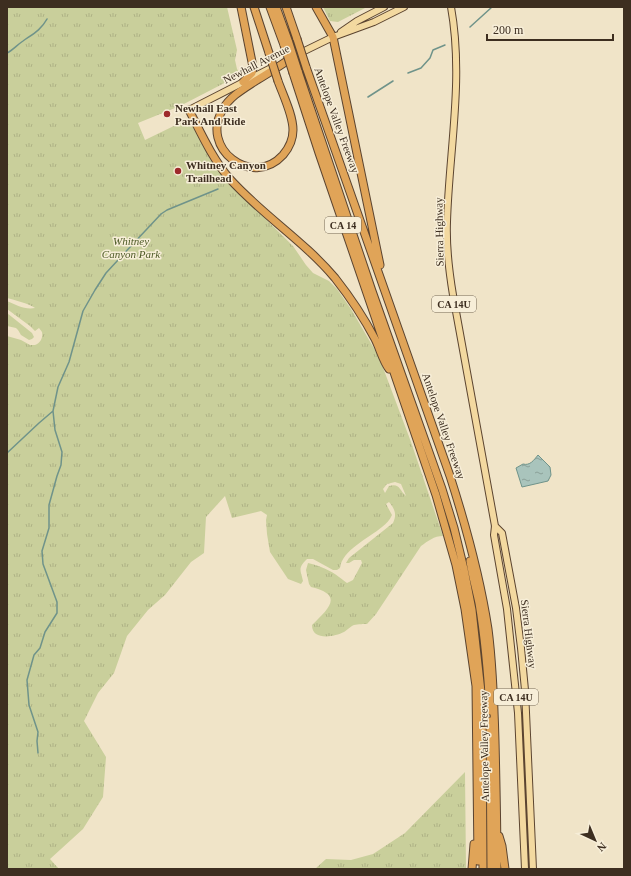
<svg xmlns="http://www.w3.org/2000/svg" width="631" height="876" viewBox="0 0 631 876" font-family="'Times New Roman',serif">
<defs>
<pattern id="grass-tufts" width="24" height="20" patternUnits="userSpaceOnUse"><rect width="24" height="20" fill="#c9cf9b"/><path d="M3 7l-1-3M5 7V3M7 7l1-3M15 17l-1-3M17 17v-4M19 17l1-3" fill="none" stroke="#aeb285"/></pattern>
<pattern id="water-ripples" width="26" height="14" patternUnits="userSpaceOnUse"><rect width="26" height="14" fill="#a9c4bc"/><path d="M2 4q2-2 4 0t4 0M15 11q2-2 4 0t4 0" fill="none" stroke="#8ba098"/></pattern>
</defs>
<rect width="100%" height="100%" fill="#f0e4c8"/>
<path fill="url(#grass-tufts)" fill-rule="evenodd" d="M7,7H227L237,50L235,60L237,69L239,72L237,73L238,76L180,106L138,123L145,140L182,122L184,124C186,121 188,122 191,123L211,161L225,179L293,246L306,265L313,273L329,281L337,289L351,309L379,357L411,442L443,536C434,536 428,541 421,546L376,614L367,624C364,624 358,624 354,625C351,626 347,630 344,632C334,637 312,641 312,625C328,609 345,595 311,587L309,584L306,570L308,563C318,565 332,571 339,577C342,579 344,581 347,583L353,580L362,563L361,560H354L349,563H346L349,558L393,523C397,515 395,509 389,502L386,504L392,515C390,520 386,524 382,527C369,538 342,550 340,568L337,570H333L313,559H307C297,569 301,570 303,581L301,584L288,579L270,552L267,534L266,520L267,515L261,511L232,518L225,496L206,517L204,553L191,562L165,595L148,610L127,636L114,673L98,693L84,721L106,757L103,797L83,829L50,859L59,869H7V336L21,340L30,345H35C41,343 43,337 42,332L39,328L35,331L30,326L7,309V301C16,305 25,310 35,308C30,304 14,300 7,298ZM395,482L401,484L406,496C399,490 400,483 389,486L385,493L383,489L387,484Z
M323,7H367L338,22L330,21Z
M7,313L32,333L34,337L32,339L29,340L21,335L18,330L16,328L7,326Z
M465,772L466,869H315L326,859L351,860L373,854L405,833Z"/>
<path fill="url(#water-ripples)" stroke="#6f938a" d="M538,455L550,467L551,475L548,481L522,487L516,468L523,464C530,466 534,460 538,455Z"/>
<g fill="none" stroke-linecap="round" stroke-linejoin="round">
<path stroke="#6f938a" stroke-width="1.5" d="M470,27L492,7
M7,53C13,50 17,45 23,41C33,34 41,30 47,19
M408,73L421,68L430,58L433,50L445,45
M368,97L393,81
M7,453L39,423L53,411L58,387L69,362L83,311L95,290L106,273L131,246L161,214L167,210L218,189
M38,753L37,741L38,732L29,705L27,680L34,655L40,648L45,632L57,613V602L43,564L42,551L49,528V505L57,476L61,465L62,452L55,430L53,411"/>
<defs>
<path id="major" d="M451,7C464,79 449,151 447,222C446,247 449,271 453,295L495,526L494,535L507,609L518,713L525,869
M341,32L357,21L384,7
M290,58L333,37L374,22L404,7
M189,110L273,67
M495,526L502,533L516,608L521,648L525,690L533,869"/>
<path id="highway" d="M241,7L253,67L252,73L243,82
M254,7L269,53
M270,7L284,45
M276,7L289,43
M286,7L297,39
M316,7L333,37L380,265
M306,67L450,476C466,526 480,577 488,629C493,667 494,704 495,741C496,784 497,826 497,869
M298,71L372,291L442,489L454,528L464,569L472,610L482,701L483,869
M293,73L319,153L436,495L456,565L465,609L476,686L478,861
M278,81C283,95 293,115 293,130C293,139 289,148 283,155C252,189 199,148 223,109C230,96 245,88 257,80C269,73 281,65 293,57
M189,110C201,133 212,158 229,178C261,214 304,241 335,278C350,297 364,318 375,339C380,349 383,361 389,369
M470,561C472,575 476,589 479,603C485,639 488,675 490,711
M490,721L491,869
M499,836L502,846L505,869
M472,869L474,844"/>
</defs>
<use href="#major" stroke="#5b4430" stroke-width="8"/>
<use href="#highway" stroke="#5b4430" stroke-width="9"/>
<use href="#major" stroke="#f3d9a0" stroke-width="6"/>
<use href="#highway" stroke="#e0a458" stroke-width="7"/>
<defs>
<path id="highway-bridge" d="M297,39L306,67
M289,43L298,71
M284,45L293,73
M269,53L278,81"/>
</defs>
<use href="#highway-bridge" stroke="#5b4430" stroke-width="9" stroke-linecap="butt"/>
<use href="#highway-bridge" stroke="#e0a458" stroke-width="7"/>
</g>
<g fill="#9e2a2b" stroke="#f7eed8" stroke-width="1.5">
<circle cx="167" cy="114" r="4"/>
<circle cx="178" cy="171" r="4"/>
</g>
<g text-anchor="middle" stroke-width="3" stroke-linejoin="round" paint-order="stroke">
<g fill="#f7eed8" stroke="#756857" stroke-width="1">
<rect x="325" y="217" width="36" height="16" rx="3"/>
<rect x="432" y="296" width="44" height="16" rx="3"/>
<rect x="494" y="689" width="44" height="16" rx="3"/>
</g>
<g font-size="10" font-weight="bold" fill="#3d2e20">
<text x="343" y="229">CA 14</text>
<text x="454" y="308">CA 14U</text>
<text x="516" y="701">CA 14U</text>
</g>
<g font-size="11" fill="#3d2e20" stroke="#f7eed8">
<text transform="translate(256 64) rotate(-27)" y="4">Newhall Avenue</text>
<text transform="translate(337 120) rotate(70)" y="4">Antelope Valley Freeway</text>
<text transform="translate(439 232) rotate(-91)" y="4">Sierra Highway</text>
<text transform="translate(444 426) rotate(71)" y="4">Antelope Valley Freeway</text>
<text transform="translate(529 634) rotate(83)" y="4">Sierra Highway</text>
<text transform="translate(484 746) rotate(-91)" y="4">Antelope Valley Freeway</text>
</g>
<g font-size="11" font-weight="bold" fill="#3d2e20" stroke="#f7eed8" text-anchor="start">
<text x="175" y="112">Newhall East<tspan x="175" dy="13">Park And Ride</tspan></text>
<text x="186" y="169">Whitney Canyon<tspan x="186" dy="13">Trailhead</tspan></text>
</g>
<g font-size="11" font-style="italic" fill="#4d5a26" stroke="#f7eed8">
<text x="131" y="245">Whitney<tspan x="131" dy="13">Canyon Park</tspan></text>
</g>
</g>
<rect width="631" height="876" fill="none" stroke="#3d2e20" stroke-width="16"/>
<g transform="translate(595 840) rotate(136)" stroke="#f7eed8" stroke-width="3" paint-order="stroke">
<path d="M0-3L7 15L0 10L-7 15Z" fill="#3d2e20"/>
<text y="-6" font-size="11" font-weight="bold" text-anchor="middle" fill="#3d2e20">N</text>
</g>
<path d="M487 34v6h126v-6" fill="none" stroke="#3d2e20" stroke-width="2"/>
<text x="493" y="34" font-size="12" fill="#3d2e20" stroke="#f7eed8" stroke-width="3" paint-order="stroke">200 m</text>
</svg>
